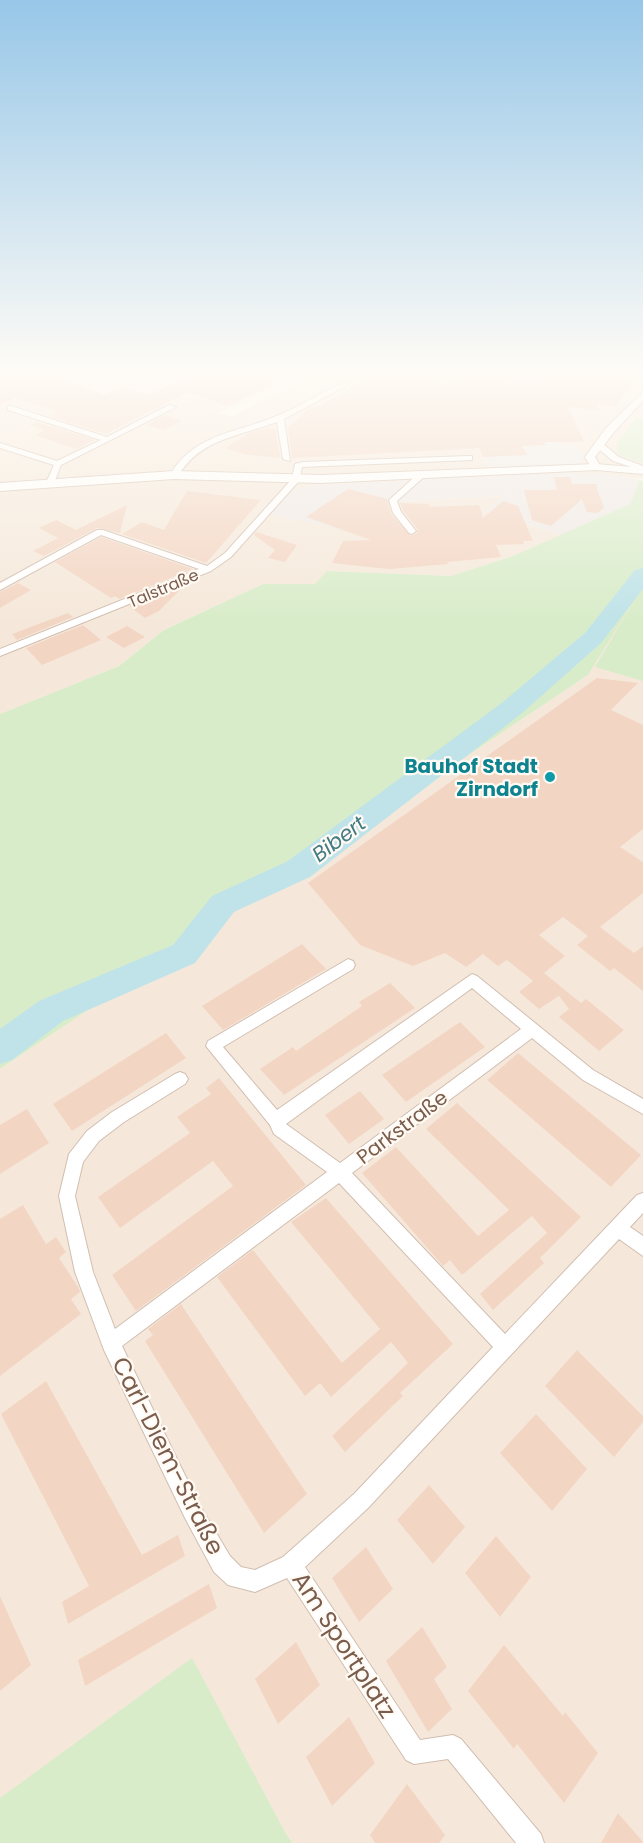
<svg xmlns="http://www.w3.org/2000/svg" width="643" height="1843" viewBox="0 0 643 1843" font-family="Poppins,sans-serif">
<rect width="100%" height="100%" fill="#fdf6ec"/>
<path fill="#f5e8da" d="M329,367H643V479L581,474L477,445L492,476L311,485L380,502L505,496L486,511L561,535L513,556L451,576L328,571L315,584H263L164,630L119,666L0,714V381L157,393L231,417Z
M643,585V1843H293L286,1834L0,1798V1069L588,675Z"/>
<path fill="#fde8e0" d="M6,367H320L218,413L157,393L117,412L0,369Z"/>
<path fill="#efe9e4" d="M552,441L583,450L581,474H603L640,480L630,504L561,535L486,511L504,496L380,502L343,529L270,515L292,491L311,485L492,476L477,444Z"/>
<path fill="#d8ecc9" d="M637,418L643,419V463L621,456L616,449L619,440Z
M640,480L643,481V681L595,667L637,596L588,675L0,1069V714L119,666L164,630L263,584H315L327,571L451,576L513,556L630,504Z
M192,1658L286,1834L293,1843H0V1798Z"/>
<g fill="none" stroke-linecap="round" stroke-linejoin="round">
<path fill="#bfe3e8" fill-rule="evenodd" d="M643,568V589L601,643L521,714L310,877L234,912L195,963L63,1021L12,1060L0,1064V1029L39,1001L173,945L212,896L288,861L503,702L585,633L635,570Z"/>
</g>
<path fill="#f3d5c3" d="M26,367H75L53,376L104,395L124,387L147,395L213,367H310L227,406L189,392L106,434L49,416L57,412L15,398L0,405V368L25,376Z
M387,367H438L453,370L445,376L446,382H451L464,373L488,370L525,381L528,378L543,382L563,367H619L637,380L614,407L597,404V410L568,407L584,442H542L547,445L522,446L527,455L483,457L479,448L292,458L288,428L310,407H318Z
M165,415L182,421L164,430L146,425Z
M37,422L95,440L76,449L35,435L45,430L29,425Z
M268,428L276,430L280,456L278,458L244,454L226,448L249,433Z
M554,477H570L572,484H598L596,486L604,508L597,513L587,512L582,499L551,526L532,520L524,490H557Z
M348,489L387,499L391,514L411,536L417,533L418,530L403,511L400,503L429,504L430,507L479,505L483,518L503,501L518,506L533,541H523L524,544L496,545L501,557L447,562L448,564L389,569L332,563L343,541L371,540L306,517Z
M187,491L261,500L206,563L122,534L142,522L164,530Z
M127,505L120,533L97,528L44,556L33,551L58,538L39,528L56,520L76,530Z
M256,532L297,545L285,562L268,558L275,550L254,535Z
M101,537L193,569L119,599L115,596L111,598L55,562Z
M18,583L31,590L0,608V592Z
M187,583L159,611L145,618L129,606Z
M68,613L73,617L17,640L12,634Z
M83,625L101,640L42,665L26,648Z
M127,626L145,637L124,648L106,637Z
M597,678L638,683L611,710L643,725V829L620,847L643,862V893L600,927L634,953L643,946V991L614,968L610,971L577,945L588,936L563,917L539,935L565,956L544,973L581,1003L586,999L624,1030L599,1051L559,1017L569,1009L559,996L539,1009L519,992L533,981L507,960L498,966L483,954L466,967L445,953L413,966L360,945L308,883Z
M302,944L326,969L223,1030L202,1006Z
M390,983L415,1008L284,1095L260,1069L293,1047L296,1051L362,1006L359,1002Z
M460,1022L485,1047L406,1102L382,1075Z
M166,1033L186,1058L72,1131L53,1104Z
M518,1053L641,1155L611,1187L487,1080Z
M219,1078L306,1185L136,1311L112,1275L233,1186L213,1161L120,1228L98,1197L190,1133L177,1117L211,1094L206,1088Z
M360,1091L384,1119L349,1144L325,1115Z
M457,1103L581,1217L540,1258L544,1263L493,1310L480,1294L547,1233L532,1216L462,1275L450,1260L443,1266L362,1173L396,1147L478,1236L509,1210L426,1129Z
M27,1109L49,1143L0,1174V1125Z
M326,1198L453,1344L400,1393L403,1396L345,1452L332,1436L408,1363L391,1342L331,1397L320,1383L305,1396L217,1277L253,1250L342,1363L380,1329L291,1222Z
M23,1205L46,1244L56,1237L66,1252L59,1258L78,1287L80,1292L71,1299L81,1314L0,1376V1219Z
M181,1304L307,1494L264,1533L145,1341L153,1335L148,1329Z
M577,1350L643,1416V1422L614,1457L545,1386Z
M46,1381L142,1555L178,1535L185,1556L68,1624L62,1602L89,1586L1,1414Z
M536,1414L587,1469L552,1511L500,1453Z
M429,1485L465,1527L433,1564L397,1520Z
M496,1536L531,1577L500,1617L465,1573Z
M366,1547L393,1589L359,1622L332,1578Z
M209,1584L217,1608L85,1686L78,1660Z
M0,1596L31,1665L0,1691Z
M422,1627L447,1667L434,1679L452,1709L428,1732L386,1661Z
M296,1642L320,1685L278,1724L255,1679Z
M504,1645L563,1716L565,1712L598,1753L564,1803L517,1744L514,1749L468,1691Z
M349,1717L375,1763L332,1806L306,1757Z
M407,1784L445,1835L439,1843H375L370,1835Z
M618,1813L643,1842V1843H601Z"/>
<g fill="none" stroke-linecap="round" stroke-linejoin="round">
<defs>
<path id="minor" d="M461,367H468L450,380H446V378Z
M344,383L348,385L346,386L284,419L290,461L283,459L277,422C237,437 201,438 177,477L170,475C195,432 240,433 281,414C303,405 322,391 344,383Z
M169,405L176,407L61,465L54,483L50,485L46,483L54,465L0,448V443L57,461L101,440L8,410V406H11L107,437Z
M596,443H602L619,457L643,466V471L613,461L596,447Z
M469,456H472V460L302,467L299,481L231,557L211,571L0,656V649L199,569L101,535L0,590V583L97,530H103L207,566L225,553L292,479L295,464L303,462Z
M419,473L426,475L397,501L401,512L416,531L412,534L409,533L393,513L389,500Z
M348,959L353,961L355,965L353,969L223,1047L277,1110L472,974L477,976L593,1070L643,1099V1114L583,1080L532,1038L352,1173L505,1334L637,1195L643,1193V1213L630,1227L643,1236V1256L619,1239L368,1508L305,1567L420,1740L453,1735L461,1739L541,1834L544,1843H516L448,1759L414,1764L406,1760L287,1578L255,1592L228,1585L214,1572L185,1518L104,1350L75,1272L59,1196L69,1154L87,1131L112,1112L175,1074L180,1072L185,1074L188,1079L185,1084L124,1122L99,1141L83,1162L75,1196L93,1272L115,1329L327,1172L274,1134L270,1125L206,1046L208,1041ZM472,988L521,1029L340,1163L286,1124ZM339,1183L493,1347L354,1494L283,1557L255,1570L241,1567L230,1556L199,1504L122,1346Z"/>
<path id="tertiary" d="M632,367H642L643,375Z
M643,392V401L614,432L595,457L601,467L600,469H592L585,457L606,428Z"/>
<path id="secondary" d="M596,464L643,468V474L596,470L321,483L174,479L0,491V483L174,471L321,475Z"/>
</defs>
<use href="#minor" stroke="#d1beb0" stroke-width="2"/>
<use href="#tertiary" stroke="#d1beb0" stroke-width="2"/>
<use href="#secondary" stroke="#d6c0b0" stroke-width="2"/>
<use href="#minor" fill="#fff" fill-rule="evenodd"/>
<use href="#tertiary" fill="#fff" fill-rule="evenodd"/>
<use href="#secondary" fill="#fff" fill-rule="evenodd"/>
</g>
<linearGradient id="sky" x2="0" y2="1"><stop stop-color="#97c7e8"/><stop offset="0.59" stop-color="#fefbf6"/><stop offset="1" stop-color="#fefbf6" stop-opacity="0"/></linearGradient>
<rect width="643" height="625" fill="url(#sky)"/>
<circle fill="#0f9aa8" stroke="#fffaf3" stroke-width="2" cx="550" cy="777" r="6"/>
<g text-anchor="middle" stroke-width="4.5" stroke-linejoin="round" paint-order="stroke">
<g font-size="16" fill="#7a5c4d" stroke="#fffaf3">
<text transform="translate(163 588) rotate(-23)" y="6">Talstraße</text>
</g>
<g font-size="20" font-weight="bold" fill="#0d838f" stroke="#fffaf3" text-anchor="end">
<text x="538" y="773">Bauhof Stadt<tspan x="538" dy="23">Zirndorf</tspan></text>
</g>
<g font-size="20" fill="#7a5c4d" stroke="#fffaf3">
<text transform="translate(402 1127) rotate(-37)" y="7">Parkstraße</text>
</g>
<g font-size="21" font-style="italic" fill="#437c86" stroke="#fffaf3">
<text transform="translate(339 839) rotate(-37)" y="7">Bibert</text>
</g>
<g font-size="24" fill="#7a5c4d" stroke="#fffaf3">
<text transform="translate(168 1456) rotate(63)" y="8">Carl-Diem-Straße</text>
<text transform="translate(344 1645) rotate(57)" y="8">Am Sportplatz</text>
</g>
</g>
</svg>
